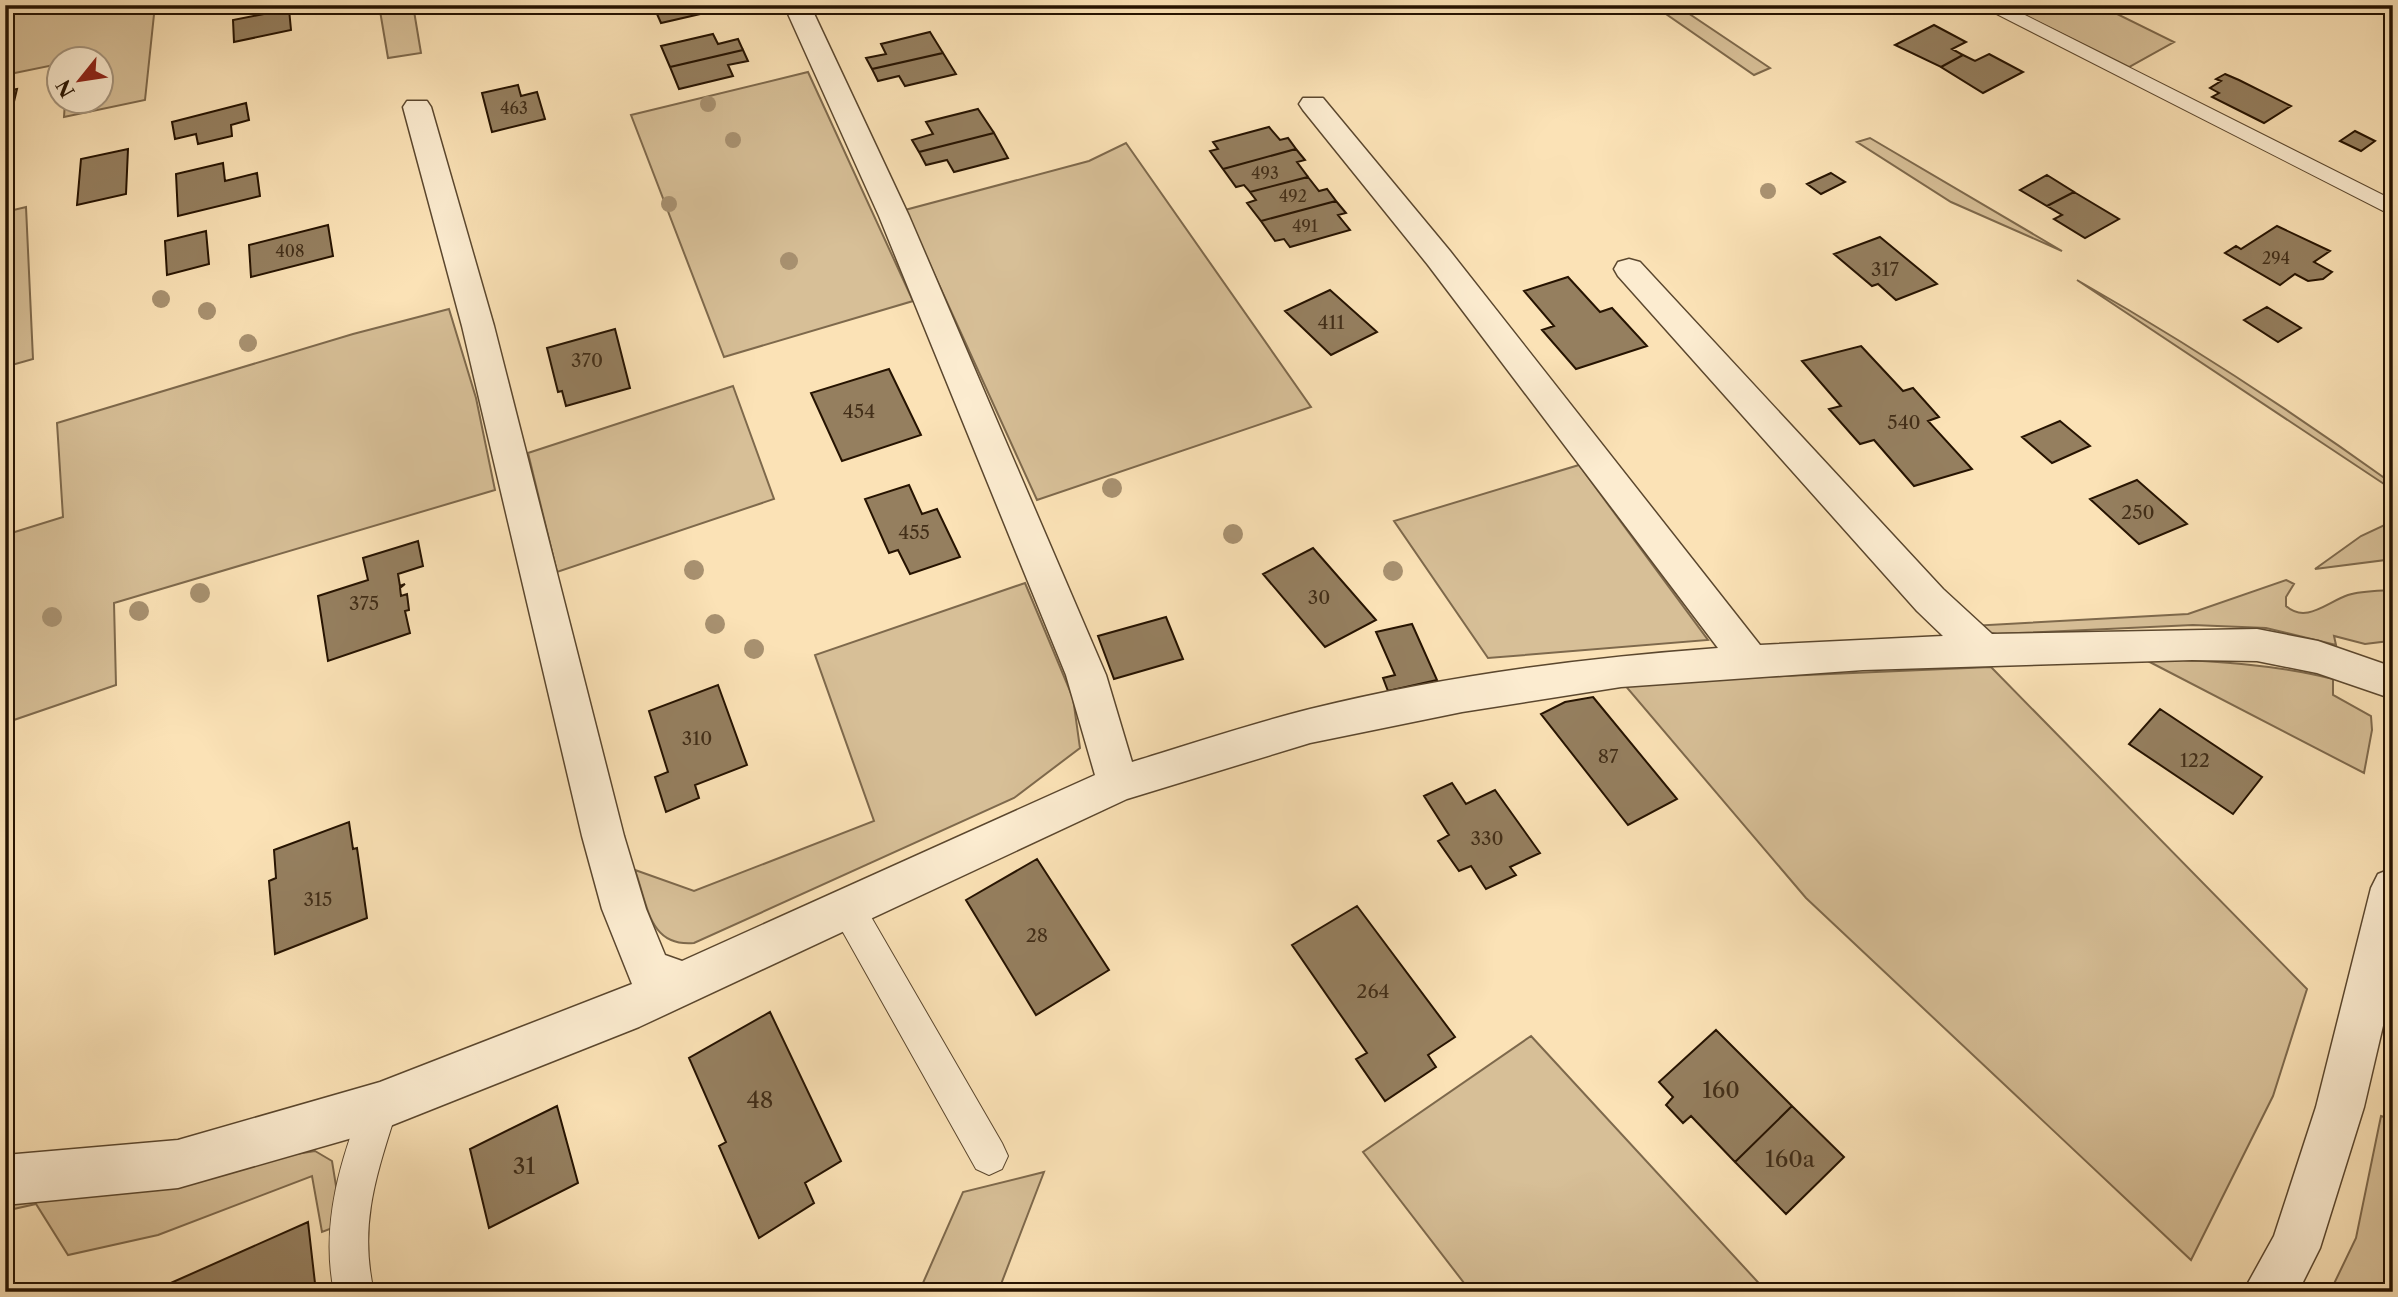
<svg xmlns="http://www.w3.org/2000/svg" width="2398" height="1297" viewBox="0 0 2398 1297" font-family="'Libre Caslon Text',serif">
<rect width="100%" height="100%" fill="#fbe2b6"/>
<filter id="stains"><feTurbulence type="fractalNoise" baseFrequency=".00286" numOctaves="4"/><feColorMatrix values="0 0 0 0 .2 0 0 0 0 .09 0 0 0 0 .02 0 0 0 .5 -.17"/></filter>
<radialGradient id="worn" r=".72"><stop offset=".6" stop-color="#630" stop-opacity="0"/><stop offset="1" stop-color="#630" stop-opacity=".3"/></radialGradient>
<path fill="#d7bf97" stroke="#7e694c" stroke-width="2" d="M39,5H155L145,100L64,117L65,102H102V60H60L59,64L5,75V10Z
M379,5H413L421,53L388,58Z
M1653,5H1676L1770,68L1754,75Z
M2004,5H2099L2174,42L2129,67Z
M808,72L913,301L724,357L631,115Z
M1870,138L2062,251L1951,202L1857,142Z
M1126,143L1311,407L1037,500L905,210L1089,161Z
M26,207L33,359L5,367V212Z
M2077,280C2186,342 2290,410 2393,484V490Z
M449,309L476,398L495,490L114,603L116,685L5,723V535L63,517L57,423L353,334Z
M733,386L774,499L557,572L528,453Z
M1579,465L1708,640L1488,658L1394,521Z
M2393,521V559L2315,569L2361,536Z
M2286,580L2294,584L2286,597V606C2306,624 2327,602 2348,595C2361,591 2379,591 2393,590L2389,641L2365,644L2334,636L2336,645L2266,628L2193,625L1997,634L1979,631L1970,626L2188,614Z
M1025,583L1073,698L1080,748L1014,798L694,943C649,947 648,906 635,870L694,891L874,821L815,655Z
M2142,658C2207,661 2270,663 2333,679V695L2371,716L2372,730L2364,773Z
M1991,667L2307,989L2273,1096L2191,1260L1806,898L1623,683Z
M1531,1036L1767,1292H1471L1363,1152Z
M2381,1116L2393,1120V1292H2330L2356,1238Z
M315,1151L332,1161L337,1192L335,1227L322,1232L312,1176L158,1235L68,1255L36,1204L5,1211V1201Z
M1044,1172L998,1292H919L963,1192Z"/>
<path fill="#957f5f" stroke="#261301" stroke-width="2" d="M653,5H706L709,12L661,23Z
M289,9L291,30L234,42L233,20Z
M1934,25L1966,42L1952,49L1963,55L1941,67L1895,45Z
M930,32L943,53L872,69L866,58L886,54L881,44Z
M713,34L718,44L738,39L743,50L670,67L661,46Z
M743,50L748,61L728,65L733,76L679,89L670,67Z
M943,53L956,74L905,86L899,76L878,81L872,69Z
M1989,54L2023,72L1983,93L1941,67L1963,55L1975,61Z
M2225,74L2239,80L2291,106L2264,123L2212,97L2219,93L2210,88L2221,81L2216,79Z
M518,85L521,96L537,92L545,119L492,132L482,93Z
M17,89L6,135L5,136V91Z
M246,103L249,120L231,125L232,136L198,144L196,134L175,139L172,122Z
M978,109L994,133L919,152L912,140L933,134L926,122Z
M1269,127L1280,140L1288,138L1296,149L1223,169L1210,151L1218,149L1213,142Z
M2355,131L2375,141L2361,151L2340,141Z
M994,133L1008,158L954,172L947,160L926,165L919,152Z
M128,149L126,194L77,205L81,159Z
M1296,149L1305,160L1297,162L1308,177L1250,192L1244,185L1236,187L1223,169Z
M223,163L225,181L257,173L260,196L178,216L176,174Z
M1831,173L1845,182L1821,194L1807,184Z
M2047,175L2074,192L2047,206L2020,190Z
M1308,177L1319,191L1327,189L1336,201L1261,221L1247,203L1256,200L1250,192Z
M2074,192L2119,219L2085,238L2054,219L2062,215L2047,206Z
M1336,201L1346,213L1338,215L1350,230L1290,247L1284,239L1275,241L1261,221Z
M328,225L333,256L251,277L249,245Z
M2277,226L2330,251L2314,262L2332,272L2323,279L2308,281L2295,274L2280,285L2225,253L2236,246L2241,249Z
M206,231L209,264L167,275L165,241Z
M1880,237L1937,284L1896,300L1878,284L1872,286L1834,254Z
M1568,277L1600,312L1612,308L1647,346L1576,369L1542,330L1554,326L1524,291Z
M1330,290L1377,332L1331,355L1285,311Z
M2267,307L2301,328L2278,342L2244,320Z
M615,329L630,388L566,406L562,391L558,392L547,348Z
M1861,346L1903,391L1913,388L1939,417L1928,421L1972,469L1914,486L1874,440L1860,444L1829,409L1841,406L1802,361Z
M889,369L921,435L842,461L811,393Z
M2060,421L2090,446L2052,463L2022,437Z
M2137,480L2187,524L2139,544L2090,499Z
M909,485L922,514L937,509L960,557L910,574L898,550L889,553L865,499Z
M418,541L423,566L398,574L400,586L405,584L400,588L401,596L407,594L409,610L405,611L410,633L328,661L318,596L368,580L363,558Z
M1313,548L1376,620L1325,647L1263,574Z
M1166,617L1183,659L1114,679L1098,636Z
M1412,624L1437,680L1388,691L1383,678L1395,675L1376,632Z
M718,685L747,765L695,785L699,798L666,812L655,777L668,772L649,711Z
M1593,697L1677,799L1628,825L1541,714L1565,702Z
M2160,709L2262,777L2233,814L2129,744Z
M1452,783L1466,804L1495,790L1540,853L1510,867L1516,875L1486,889L1471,866L1459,871L1438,841L1449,835L1424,796Z
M349,822L353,849L357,848L367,918L275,954L269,881L276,878L274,850Z
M1037,859L1109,970L1036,1015L966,900Z
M1357,906L1455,1037L1428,1055L1436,1067L1385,1101L1356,1059L1367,1053L1292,945Z
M770,1012L841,1161L805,1183L814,1203L759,1238L719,1146L726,1142L689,1058Z
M1716,1030L1792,1106L1735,1162L1691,1116L1683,1123L1666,1105L1673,1097L1659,1082Z
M557,1106L578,1183L489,1228L470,1149Z
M1792,1106L1844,1157L1786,1214L1735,1162Z
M308,1222L316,1292H155V1290Z"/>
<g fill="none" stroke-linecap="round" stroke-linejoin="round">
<defs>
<path id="service" d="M1979,5H2005L2393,200V216Z
M847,891L859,896L1002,1143L1008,1156L1002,1169L989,1175L976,1169L835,918L830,907L835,896Z
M380,1088L393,1093L398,1106C378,1171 358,1222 374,1292H334C320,1224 341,1156 367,1093Z"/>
<path id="minor" d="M784,5H810L909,216L1106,675L1132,762C1191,744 1250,724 1310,709C1443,676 1581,658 1718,648L1428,265L1303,110L1299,104L1303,98H1323L1450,251L1760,645L1943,636L1917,611L1618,276L1614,269L1618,262L1629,259L1640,262L1943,589L1992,634L2257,629L2318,641L2393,667V699L2317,673L2257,661L2192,660L1863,670L1621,687L1462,712L1310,743L1127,799L639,1027L380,1130L178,1188L5,1205V1155L178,1140L380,1082L632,984L602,909L582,836L462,326L403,107L407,101H427L431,107L494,326L624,836L646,909L665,955L682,961L1095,775L1066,675L879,216Z"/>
<path id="tertiary" d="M2393,868V983L2364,1107L2320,1248L2298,1292H2243L2274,1236L2316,1107L2371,888L2378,874Z"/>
</defs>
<use href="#service" stroke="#5b472e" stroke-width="2"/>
<use href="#minor" stroke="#5b472e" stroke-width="3"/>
<use href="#tertiary" stroke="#5b472e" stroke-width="3"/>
<use href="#service" fill="#fcecd0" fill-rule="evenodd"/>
<use href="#minor" fill="#fcecd0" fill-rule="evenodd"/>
<use href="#tertiary" fill="#fcecd0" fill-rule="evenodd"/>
</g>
<g fill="#a89170">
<circle cx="708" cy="104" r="8"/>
<circle cx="733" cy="140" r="8"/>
<circle cx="1768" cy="191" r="8"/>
<circle cx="669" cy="204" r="8"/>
<circle cx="789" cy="261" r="9"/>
<circle cx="161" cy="299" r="9"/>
<circle cx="207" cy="311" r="9"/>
<circle cx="248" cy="343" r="9"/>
<circle cx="1112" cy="488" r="10"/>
<circle cx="1233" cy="534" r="10"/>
<circle cx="694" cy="570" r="10"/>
<circle cx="1393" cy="571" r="10"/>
<circle cx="200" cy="593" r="10"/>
<circle cx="139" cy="611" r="10"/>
<circle cx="52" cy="617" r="10"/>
<circle cx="715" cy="624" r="10"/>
<circle cx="754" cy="649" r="10"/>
</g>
<g text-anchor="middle" stroke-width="6" stroke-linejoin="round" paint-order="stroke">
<g font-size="16" fill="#422e18">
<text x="514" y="114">463</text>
<text x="1265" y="179">493</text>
<text x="1293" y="202">492</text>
<text x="1305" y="232">491</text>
<text x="290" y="257">408</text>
<text x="2276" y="264">294</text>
</g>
<g font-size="19" fill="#422e18">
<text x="1885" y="276">317</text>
<text x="1331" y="329">411</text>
<text x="587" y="367">370</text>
<text x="859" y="418">454</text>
<text x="1904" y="429">540</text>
<text x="2138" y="519">250</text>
<text x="914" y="539">455</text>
<text x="1319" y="604">30</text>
<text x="364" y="610">375</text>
<text x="697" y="745">310</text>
<text x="1608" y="763">87</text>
<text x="2195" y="767">122</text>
<text x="1487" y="845">330</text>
<text x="318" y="906">315</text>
<text x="1037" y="942">28</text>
<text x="1373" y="998">264</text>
</g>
<g font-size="23" fill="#422e18">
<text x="1721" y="1098">160</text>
<text x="760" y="1108">48</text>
<text x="1790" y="1167">160a</text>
<text x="524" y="1174">31</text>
</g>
</g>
<rect width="2398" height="1297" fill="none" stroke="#fbe2b6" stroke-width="28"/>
<rect x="7" y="7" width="2384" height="1283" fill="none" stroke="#261301" stroke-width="3.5"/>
<rect x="14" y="14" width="2370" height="1269" fill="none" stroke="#261301" stroke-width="2"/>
<g transform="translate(80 80) rotate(240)"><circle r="33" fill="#fcecd0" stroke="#a6957d" stroke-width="2"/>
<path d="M0-5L12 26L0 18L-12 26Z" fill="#8f2418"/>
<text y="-10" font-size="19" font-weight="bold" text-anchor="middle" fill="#261301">N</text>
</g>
<rect width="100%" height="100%" filter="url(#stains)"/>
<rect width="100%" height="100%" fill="url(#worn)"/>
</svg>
